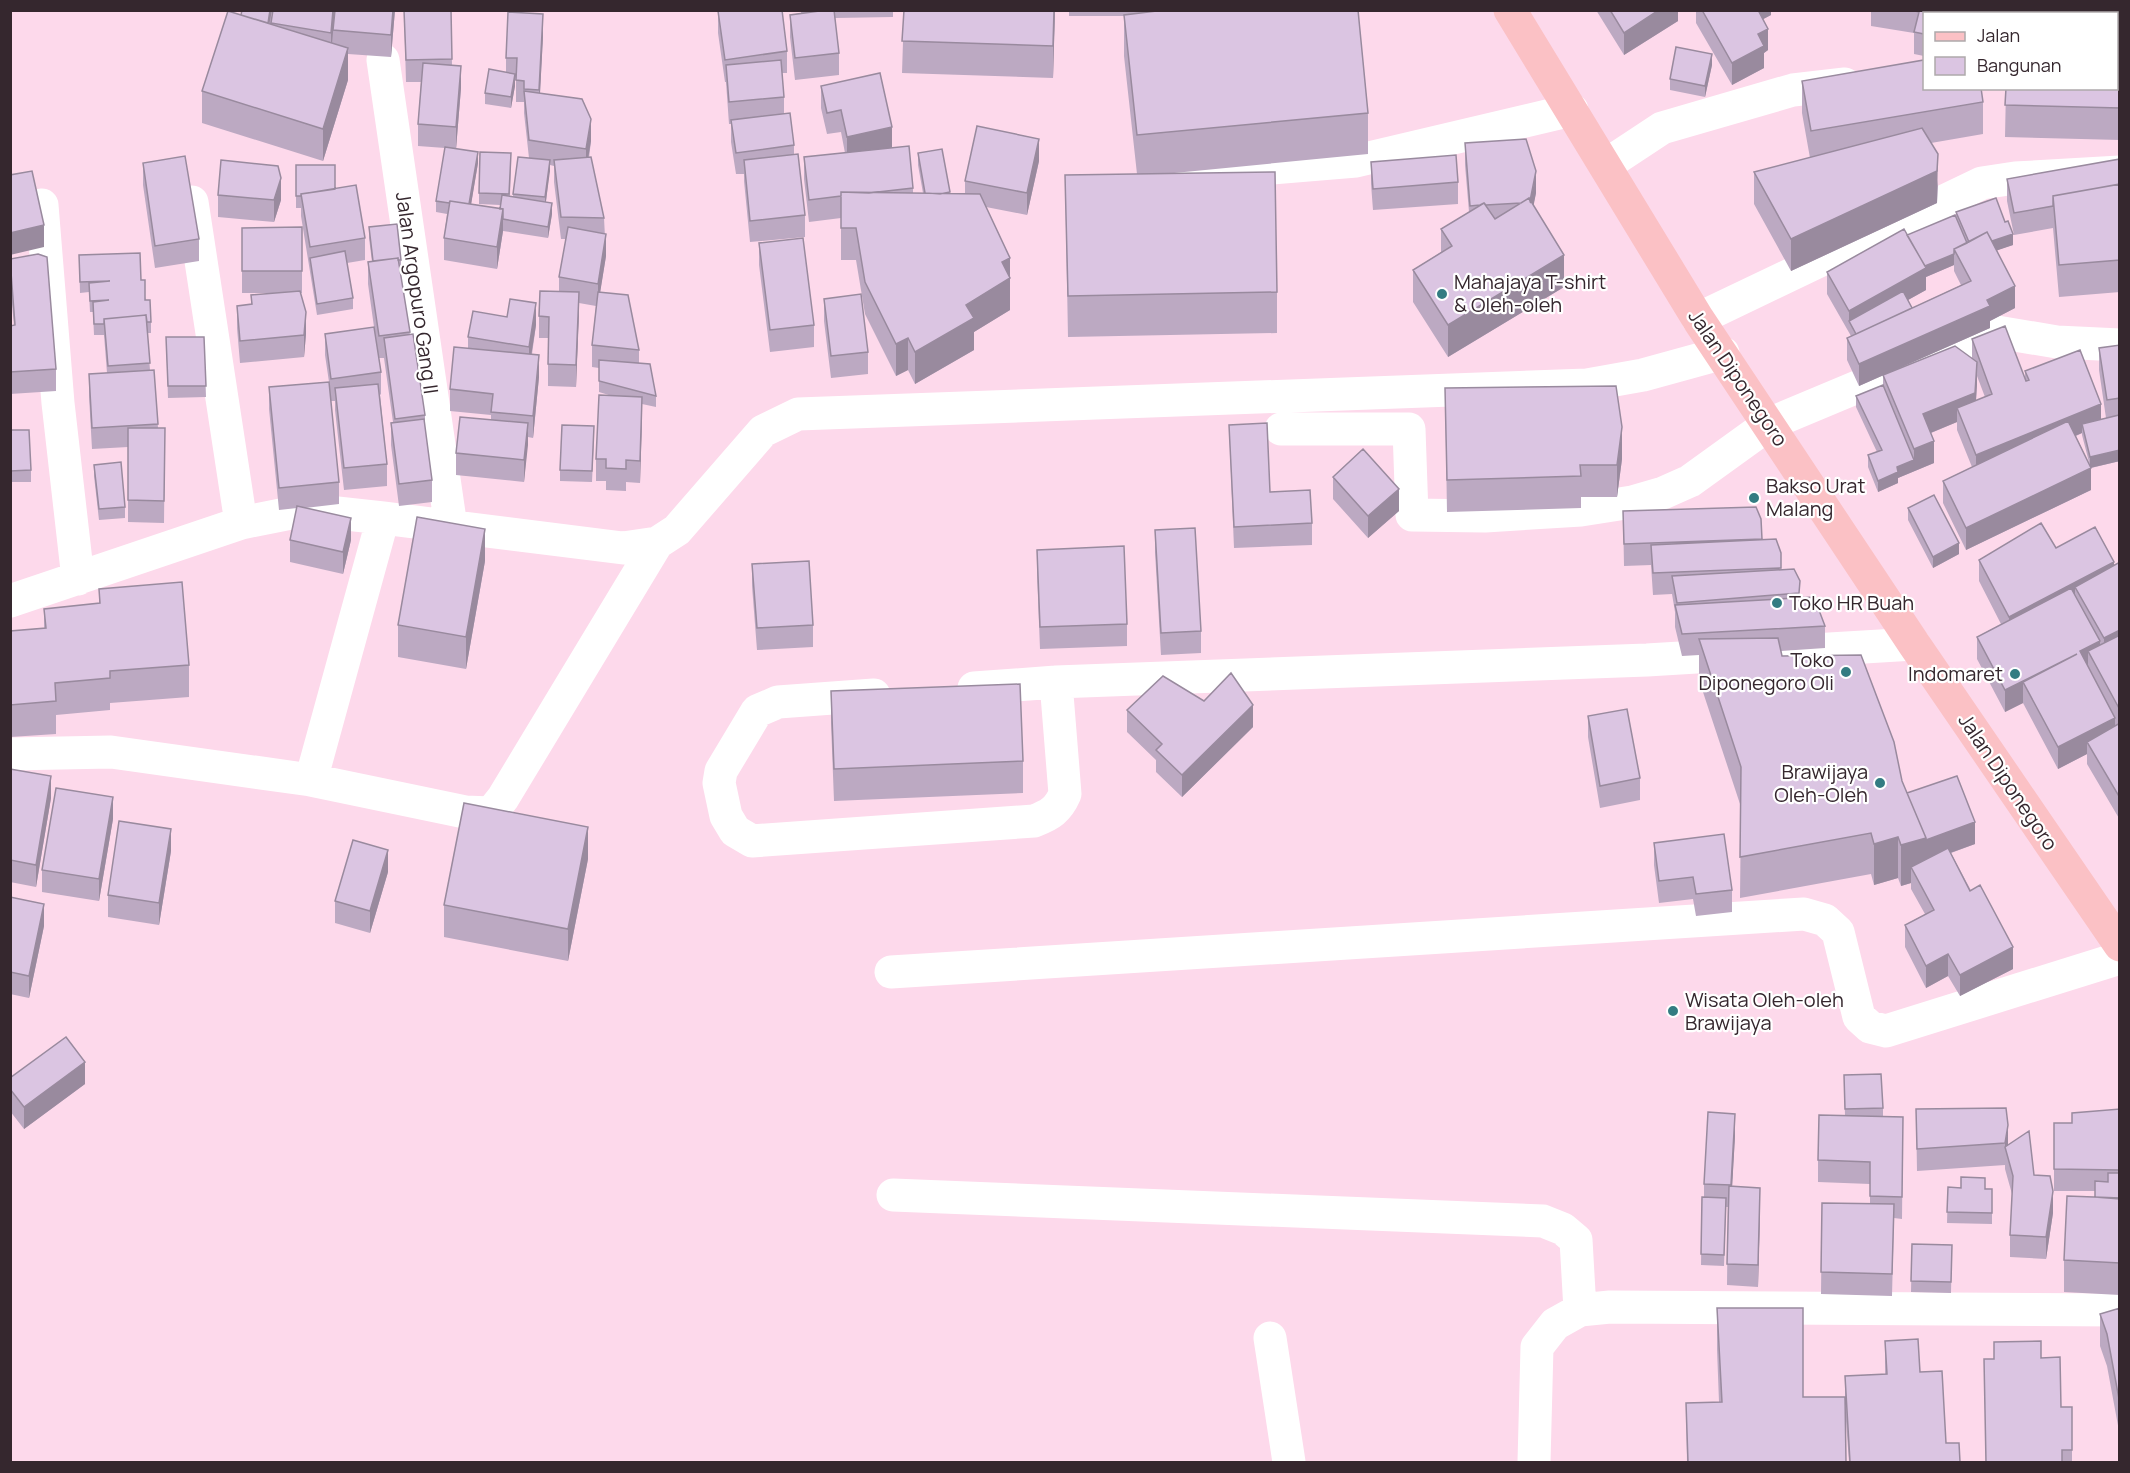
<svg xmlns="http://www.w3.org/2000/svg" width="2130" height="1473" viewBox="0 0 2130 1473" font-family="Manrope,sans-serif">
<rect width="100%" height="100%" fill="#fdd9eb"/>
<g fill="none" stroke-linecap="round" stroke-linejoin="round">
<path stroke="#fff" stroke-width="33" d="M383,60L451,527
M1606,165L1662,128L1793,90L1845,84
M1175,176L1356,161L1572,110
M192,202L241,523
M42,205L58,403L78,579
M1698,319L1982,183L2015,178L2120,172
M1281,429H1409L1412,515L1485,516L1581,510L1632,502L1663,493L1690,481L1769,424L1991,331L2057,342L2120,345
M10,601L241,523L296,512H328L383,518L623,548L657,543L677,530L763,431L798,414L1587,385L1643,375L1723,353
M974,688L1056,682L1647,660L1914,644
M874,695L778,702L757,711L721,771L719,783L726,816L735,831L752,841L1034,821C1050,815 1058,810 1065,794L1056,682
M10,754L111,752L311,780L465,812L491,813L503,798L657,543
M311,780L383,518
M891,972L1804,914L1825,920L1838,932L1859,1017L1870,1027L1886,1031L2120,958
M893,1195L1543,1221L1563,1229L1576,1240L1580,1310
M1270,1338L1289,1462
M1534,1462L1537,1347L1555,1324L1580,1310L1610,1307L2120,1310"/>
<path stroke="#fbc1c5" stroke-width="33" d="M1510,10L1698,319L1914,644L2120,945"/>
</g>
<path fill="#bca9c2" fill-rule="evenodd" d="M272,10L271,24L273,10H395L391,57L348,54V80L323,161L202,123V91L241,15Z
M404,10H451L452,65L461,88L456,149L478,163L471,204L500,209V205L479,204V193L511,164L510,196L513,197V194L529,158L524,113V102H516V80H515V86L511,108L485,104V93L506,73V58L543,36L540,93L591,141L589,158L604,218L606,256L600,292L639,350V363L656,396V407L642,404L640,483L626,482V491L606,490V481H596V459L612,396L599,392V368L592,367V345L596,306L579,303L576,387L548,386V338H539V316L559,291V277L566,239H561L554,182V166L550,165L546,202L552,214L548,238L503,231L497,269L444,260V238L447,214L436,212V201L445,148L418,146V124L421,82H406Z
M801,10H893V17L835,18L839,53V75L795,80L790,37V15L801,13Z
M904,10H1055L1053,78L902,73Z
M1069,10H1358L1368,113V154L1164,174L1277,292V333L1068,337L1065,175L1137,174L1124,56V16H1069Z
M1596,10H1678V21L1624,55Z
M1696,10H1771V15L1763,19L1768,50L1764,53V68L1732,85L1696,23Z
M1871,10H1962V14H1924V56L1914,54V33L1871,26Z
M2038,10H2101V14H2038Z
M718,11L787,51V73H782L784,97V114L794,145V154L805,215V237L750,242L744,181V174H736L731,142V124H729L726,82H725L718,33Z
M2120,53V140L2005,137L2006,88Z
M1712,65L1705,97L1670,90V79Z
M1802,81L1983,102V134L1931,143L1938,186L1937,203L1791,271L1754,204V172L1810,158L1802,113Z
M821,86L892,147L913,188V193H923L918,165V153L950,192V194H965V181L1039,161L1027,215L986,207L1010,258V310L974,332V350L915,384L908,370L896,376L865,314L856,260H841V218L809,222L804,179V157L845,153L841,132L827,134L821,108Z
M1465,143L1536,193L1533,206L1564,287L1448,357L1413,302V270L1441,252V229L1469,212L1465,165Z
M2120,159V292L2059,297L2053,228L2014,235L2007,201V179Z
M1371,162L1458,182V204L1373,210L1371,184Z
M143,163L199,239V261L155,268L143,185Z
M296,165L335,189L365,238V260L347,263L353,298V309L317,315L301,216V208H296Z
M218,195L281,200L274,222L218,217Z
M1956,212L2013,245L1997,250L2015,308L1990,321V328L1859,386L1847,360V338L1851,336L1827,294V272L1907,235L1956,219ZM1954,265V271L1961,285L1912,308L1908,300L1926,290V277Z
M302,227V293H300L306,334L304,357L240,363L237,328V306L251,304V295L280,293H242V228Z
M369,227L401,260V271H400L410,335L425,415V428L432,480V502L399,506L391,445V423L393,422L384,358H379L381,372V394L380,395L387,464V486L344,490L335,410V401H331L329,386L339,482V504L305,508L351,540L343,574L290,562V540L297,508L279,510L269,409V387L329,382L325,355V334L374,327L368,284V262H372L369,238Z
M759,243L814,325V347L770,352L759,265Z
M79,255L141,280L151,322V333H147L150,370H154L158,428H165L164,523L128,522V447L92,449L89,396V374L107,373L104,335H94L93,312H90L89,292L80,293Z
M10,259L56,369V391L10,394V326H14L10,282Z
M824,299L868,352V374L831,378L824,321Z
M536,325L532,354L539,377L533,438L528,437L524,482L456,475V453L491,420V415L450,411V389L468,348V337Z
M166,337H204L206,397L168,398Z
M1972,339L2025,377V371L2101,419L2106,418L2099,370V348L2120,345V461L2091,468V490L1966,550L1943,503V481L1972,467L1957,430V422L1931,433L1934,463L1898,478V483L1878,492L1868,467V455L1877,452L1856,407V396L1883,386V375L1972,358ZM1977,376L1985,397L1976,401L1977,384ZM2082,433V435L2090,466L2076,436Z
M1445,388L1622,459L1617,497H1581V508L1447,512Z
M1229,425L1270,492L1312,523V545L1234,548Z
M10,430L31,470V482H10Z
M594,437L592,482L560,481V470Z
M94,465L125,507V518L99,520L94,476Z
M1333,477L1399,511L1368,538L1333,499Z
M1908,508L1959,554L1933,568L1908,520Z
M1623,511L1761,519L1762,540L1776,539L1781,570L1794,569L1800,598L1825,626V648L1781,651L1782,656L1902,781L1907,793L1975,844L1951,853L2013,969L1960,996L1948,976L1926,988L1905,947V925L1925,914L1911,889V883L1901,886L1898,878L1874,885L1871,874L1740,898L1741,807L1699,680V655L1682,656L1675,627V612L1672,594L1653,595L1651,565L1624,566Z
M1155,530L1201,631V653L1161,655L1155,552Z
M2056,548L2114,565L2120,562V820L2087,764V754L2058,769L2023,703L2005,712L1977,659V637L2001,624L1979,581V560Z
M1037,550L1127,624V646L1040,649L1037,572Z
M485,561L466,669L398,657V625Z
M752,564L813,625V647L757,650L752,586Z
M99,589L189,665V697L110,703V710L56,715V734L10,737V631L44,628V609L99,603Z
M831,691L1023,761V793L834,801L831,723Z
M1204,701L1253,727L1182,797L1156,772V760L1127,732V710Z
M1588,716L1640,778V800L1600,808L1588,737Z
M10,769L51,798L36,887L10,882Z
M113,819L99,901L42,892V870Z
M1654,843L1732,890V912L1696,916L1693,899L1659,903L1654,865Z
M171,851L159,925L108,917V895Z
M588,859L568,961L444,937V905Z
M388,872L370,933L335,923V901Z
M10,897L44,926L29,998L10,994Z
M1844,1075L1883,1108V1116L1903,1117L1902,1219L1894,1218L1892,1296L1821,1294L1822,1203L1870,1204V1184L1818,1182V1160L1845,1116Z
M10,1078L85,1084L24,1129L10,1111Z
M1916,1109L2008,1145L2034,1175L2053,1213L2046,1259L2010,1257V1235L2012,1194L2005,1169V1162V1165L1917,1171Z
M2120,1109V1295L2064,1292V1260L2095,1197V1191H2054V1123H2072Z
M1735,1136L1732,1186L1760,1210L1758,1287L1727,1285L1728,1207H1726L1724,1266L1701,1265L1702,1197H1704V1184Z
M1948,1187L1992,1189V1224L1947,1223Z
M1912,1244L1952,1245L1951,1293L1911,1292Z
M1717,1308L1803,1397L1846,1462H1687L1686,1403L1719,1402L1717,1349Z
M2120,1308L2119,1431L2107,1366L2100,1346V1314Z
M1885,1341L1920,1372L1946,1443L1960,1462H1849L1845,1408V1376L1885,1374Z
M1994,1342L2041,1358L2061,1407H2072V1462H1986L1984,1359H1994Z"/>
<path fill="#998a9e" d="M270,10H272L265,47V36Z
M333,10H335L331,55V33Z
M393,10H395L391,57V35Z
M1054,10H1055L1053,78V46Z
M1659,10H1678V21L1624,55V33Z
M1754,10H1771V15L1754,24Z
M543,14V36L539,112V90Z
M1768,29V50L1764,53V68L1732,85V63L1758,34Z
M348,48V80L323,161V129Z
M1712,54V65L1705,97V86Z
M461,66V88L456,149V127Z
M515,74V86L511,108V97Z
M591,119V141L586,171V149Z
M892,127V149L847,159V137Z
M1039,139V161L1027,215V193Z
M478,152V163L469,217V206Z
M1938,154L1937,203L1791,271V239Z
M550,160V171L545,208V197Z
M1536,171V193L1530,224V203Z
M281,178V200L274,222V200Z
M552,203V214L548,238V227Z
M503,209V231L497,269V247Z
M44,225V247L10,255V233Z
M606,234V256L598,306V284Z
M2013,234V245L1972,259V248Z
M1954,254V265L1926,277V290L1854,330L1849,321V311L1921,268Z
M1564,255V287L1448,357V325Z
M1010,258V310L974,332V350L915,384V352L966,305L1002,262Z
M2015,286V308L1990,321V328L1859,386V364Z
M579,292V314L576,387V365Z
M536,303V325L529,369V347Z
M306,312V334L304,357V335Z
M908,338V370L896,376V344Z
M539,355V377L533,438V416Z
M1977,362V384L1975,415L1957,408V422L1923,436V414Z
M642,397V419L640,483V461Z
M2101,404V426L2082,424V433L1976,477V455Z
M528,423V445L524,482V460Z
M1622,427V459L1617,497V465Z
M1934,441V463L1898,478V483L1878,492V481L1897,467L1914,460V449Z
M2120,450V461L2090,468V457Z
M2091,468V490L1966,550V528Z
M1399,489V511L1368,538V516Z
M351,518V540L343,574V552Z
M485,529V561L466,669V637Z
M1959,543V554L1933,568V557Z
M2114,562V584L2075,587V604L2009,639V617Z
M2120,630V652L2104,659V638Z
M2100,641V663L2088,651V669L2080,651Z
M2077,654L2023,682V703L2005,712V690Z
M1253,705V727L1182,797V775Z
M2115,718V740L2087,742V754L2058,769V747Z
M51,776V798L36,887V865Z
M113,797V819L99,901V879Z
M1975,822V844L1911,867V883L1901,886V845Z
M588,827V859L568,961V929Z
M171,829V851L159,925V903Z
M1898,837V878L1874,885V844Z
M388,850V872L370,933V911Z
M44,904V926L29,998V976Z
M2013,947V969L1960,996V975Z
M1948,954V976L1926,988V966Z
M85,1062V1084L24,1129V1107Z
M1735,1114V1136L1731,1207V1185Z
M2008,1125V1147H2005V1165V1143Z
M1760,1188V1210L1758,1287V1265Z
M2053,1191V1213L2046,1259V1237Z"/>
<path fill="#dbc5e2" stroke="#998a9e" stroke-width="1.5" d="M242,10H270L268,23L241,15Z
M273,10H333L331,33L271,23Z
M335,10H393L391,35L333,30Z
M404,10H451L452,59L406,60Z
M722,10H782L787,51L725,60L718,11Z
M827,10H834L839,53L795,58L790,15Z
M904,10H1054L1053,46L902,41Z
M1165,10H1358L1368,113L1137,135L1124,15Z
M1610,10H1659L1624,33Z
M1702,10H1758L1768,29L1758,34L1764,46L1732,63Z
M1911,10H1960L1959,14H1924V34L1914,32L1919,12Z
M228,11L348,48L323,129L202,91Z
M508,12L543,14L539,90L524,89V81L516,80L517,58H506Z
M1676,47L1712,54L1705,86L1670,79Z
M2116,52L2120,53V108L2005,105L2006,88H2116Z
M781,60L784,97L729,102L726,65Z
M1924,60V88H1981L1983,102L1811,131L1802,81Z
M423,63L461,66L456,127L418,124Z
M489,69L515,74L511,97L485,93Z
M880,73L892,127L847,137L841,110L827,113L821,86Z
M524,91L582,99L591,119L586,149L529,140Z
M790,113L794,145L736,153L731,120Z
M977,126L1039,139L1027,193L965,181Z
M1922,128L1938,154L1937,171L1791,239L1754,172Z
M1526,139L1536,171L1530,201L1529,198L1521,203L1486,205L1484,203L1480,205L1470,206L1465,143Z
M909,146L913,188L869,193L841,192V196L809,200L804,157Z
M445,147L478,152L469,204L450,201L449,203L436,201Z
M942,149L950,192L940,194L925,193L918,153Z
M480,152L511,153L509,194L479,193Z
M798,154L805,215L750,221L744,160Z
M1456,155L1458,182L1373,189L1371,162Z
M185,156L199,239L155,246L143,163Z
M518,157L550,160L545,197L513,194Z
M591,157L604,218L561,217L554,160Z
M2120,159V184L2053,196V206L2014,213L2007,179Z
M221,160L278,166L281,178L274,200L218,195Z
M296,165H335V189L301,194V196H296Z
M32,171L44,225L10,233V175Z
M1275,172L1277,292L1068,296L1065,175Z
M2120,184V260L2059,265L2053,196Z
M356,185L365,238L310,247L301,194Z
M841,192L980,194L1010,258L1002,262L1010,278L966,305L974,318L915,352L908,338L896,344L865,282L856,228H841Z
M502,195L552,203L548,227L503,219V209H500Z
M1529,198L1564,255L1448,325L1413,270L1452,246L1441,229L1484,203L1495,219Z
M1996,198L2005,222L2008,221L2013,234L1992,241L1987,232L1969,242L1956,212Z
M450,201L503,209L497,247L444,238Z
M1955,215L1967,243L1954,249V254L1925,266L1907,235Z
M397,224L401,260H398V258L373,261L369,227Z
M302,227V271H242V228Z
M568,227L606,234L598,284L559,277Z
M1904,229L1926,268L1849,311L1827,272Z
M1987,232L2015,286L1987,300L1990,306L1859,364L1847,338L1971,281L1954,249Z
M803,238L814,325L770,330L759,243Z
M345,251L353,298L317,304L310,258Z
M140,253L141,280H145V300H150L151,322H147L146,315L104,319V324H94L93,302L109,300L90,301L89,283L110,281L80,282L79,255Z
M38,254L47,257L56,369L10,372V326L15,325L10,259Z
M398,258L410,332L379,336L368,262Z
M300,291L306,312L304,335L240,341L237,306L252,304L251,295Z
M540,291L579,292L576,365L548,364L549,317L539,316Z
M1903,291L1912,308L1856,334L1849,321Z
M598,292L628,295L639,350L592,345Z
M861,294L868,352L831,356L824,299Z
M510,299L536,303L529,347L468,337L473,311L507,317Z
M146,315L150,363L108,366L104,319Z
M2005,326L2026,381L2029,380L2025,371L2080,350L2101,404L1976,455L1957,408L1992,394L1972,339Z
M374,327L381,372L331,379L325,334Z
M413,334L425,415L395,419L384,338Z
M166,337H204L206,386H168Z
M2120,345V398L2107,400L2099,348Z
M1955,346L1977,362L1975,393L1923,414L1934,441L1914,449L1883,375Z
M454,347L539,355L533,416L491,412L493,394L450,389Z
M599,360L650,364L656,396L599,381Z
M154,370L158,424L92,428L89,374Z
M329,382L339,482L279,488L269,387Z
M378,384L387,464L344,468L335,388Z
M1883,385L1914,460L1897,467L1898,472L1878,481L1868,455L1882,450L1856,396Z
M1616,386L1622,427L1617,465H1580L1581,476L1447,480L1445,388Z
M599,395L642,397L640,461L626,460V469L606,468V459H596Z
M2119,415L2120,450L2090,457L2082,424Z
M460,417L528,423L524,460L456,453Z
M424,419L432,480L399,484L391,423Z
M2068,421L2091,468L1966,528L1943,481Z
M1267,423L1270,492L1310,490L1312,523L1234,527L1229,425Z
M562,425L594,426L592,471L560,470Z
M128,428H165L164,501L128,500Z
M10,430H29L31,470L10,471Z
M1363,449L1399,489L1368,516L1333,477Z
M121,462L125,507L99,509L94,465Z
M1934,495L1959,543L1933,557L1908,508Z
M297,506L351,518L343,552L290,540Z
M1756,507L1761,519L1762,539L1624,544L1623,511Z
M417,517L485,529L466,637L398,625Z
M2041,523L2056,548L2095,527L2114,562L2009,617L1979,560Z
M1195,528L1201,631L1161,633L1155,530Z
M1776,539L1781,553V568L1653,573L1651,545Z
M1124,546L1127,624L1040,627L1037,550Z
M809,561L813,625L757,628L752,564Z
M2120,562V630L2104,638L2075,587Z
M1794,569L1800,581L1799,593L1677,603L1672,576Z
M182,582L189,665L110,671V678L55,683L56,701L10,705V631L46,628L44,609L100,603L99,589Z
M2071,588L2100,641L2080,651L2115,718L2058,747L2023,682L2077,654L2005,690L1977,637Z
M1814,597L1825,626L1682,634L1675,605Z
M2120,635V710L2088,651Z
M1778,638L1782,656L1861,655L1894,742L1902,781L1926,838L1901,845L1898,837L1874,844L1871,833L1740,857L1741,767L1699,639Z
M1231,673L1253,705L1182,775L1156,750L1162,744L1127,710L1163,676L1204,701Z
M1020,684L1023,761L834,769L831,691Z
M1627,709L1640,778L1600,786L1588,716Z
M2120,723V798L2087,742Z
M10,769L51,776L36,865L10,860Z
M1957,776L1975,822L1926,840V838L1907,793Z
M56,788L113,797L99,879L42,870Z
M464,803L588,827L568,929L444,905Z
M119,821L171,829L159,903L108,895Z
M1724,834L1732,890L1696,894L1693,877L1659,881L1654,843Z
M353,840L388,850L370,911L335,901Z
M1948,848L1970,891L1980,885L2013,947L1960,975L1948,954L1926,966L1905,925L1934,910L1911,867Z
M10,897L44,904L29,976L10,972Z
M66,1037L85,1062L24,1107L10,1089V1078Z
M1881,1074L1883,1108L1845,1109L1844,1075Z
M2006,1108L2008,1125L2005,1143L1917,1149L1916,1109Z
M2120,1109V1170L2054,1169V1123H2072V1113Z
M1708,1112L1735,1114L1731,1185L1704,1184Z
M1819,1115L1903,1117L1902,1197L1870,1196V1162L1818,1160Z
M2029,1131L2034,1175L2050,1176L2053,1191L2046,1237L2010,1235L2013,1176L2005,1147Z
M2108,1173H2120V1199L2095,1197V1181L2108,1182Z
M1961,1177L1985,1178V1189H1992V1213L1947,1212L1948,1187L1961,1188Z
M1729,1186L1760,1188L1758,1265L1727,1264Z
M2067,1196L2120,1198V1263L2064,1260Z
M1702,1197L1726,1198L1724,1255L1701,1254Z
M1822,1203L1894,1204L1892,1274L1821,1272Z
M1912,1244L1952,1245L1951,1282L1911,1281Z
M1717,1308H1803V1397H1845L1846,1462H1688L1686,1403L1722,1402Z
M2120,1308V1399H2119L2107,1334L2100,1314Z
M1918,1339L1920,1372L1942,1371L1946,1443H1959L1960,1462H1850L1845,1376L1887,1374L1885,1341Z
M2041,1341V1358L2060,1357L2061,1407H2072V1450H2062V1462H1986L1984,1359H1994V1342Z"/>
<g fill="#337c82" stroke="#fff" stroke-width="2">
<circle cx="1442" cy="294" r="6"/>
<circle cx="1754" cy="498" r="6"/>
<circle cx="1777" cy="603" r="6"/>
<circle cx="1846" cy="672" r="6"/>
<circle cx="2015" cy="674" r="6"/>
<circle cx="1880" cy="783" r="6"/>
<circle cx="1673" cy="1011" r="6"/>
</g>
<g text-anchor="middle" stroke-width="4.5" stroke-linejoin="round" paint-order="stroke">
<g font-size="20" fill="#35272e" stroke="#fff" text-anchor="start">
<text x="1454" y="289">Mahajaya T-shirt<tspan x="1454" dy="23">&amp; Oleh-oleh</tspan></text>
<text x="1766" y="493">Bakso Urat<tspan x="1766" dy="23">Malang</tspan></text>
<text x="1789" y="610">Toko HR Buah</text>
<text x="1834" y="667" text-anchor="end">Toko<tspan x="1834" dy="23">Diponegoro Oli</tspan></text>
<text x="2003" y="681" text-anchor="end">Indomaret</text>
<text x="1868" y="779" text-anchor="end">Brawijaya<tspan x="1868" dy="23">Oleh-Oleh</tspan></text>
<text x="1685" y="1007">Wisata Oleh-oleh<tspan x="1685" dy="23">Brawijaya</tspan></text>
</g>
<g font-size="20" fill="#35272e" stroke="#fff">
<text transform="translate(417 293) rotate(82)" y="7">Jalan Argopuro Gang II</text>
<text transform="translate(1738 378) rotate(56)" y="7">Jalan Diponegoro</text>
<text transform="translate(2008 782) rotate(56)" y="7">Jalan Diponegoro</text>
</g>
</g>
<rect width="2130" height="1473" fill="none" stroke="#35272e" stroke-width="24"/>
<rect x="1923" y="12" width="195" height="78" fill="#ffffff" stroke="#aea9ab" stroke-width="1.5"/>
<rect x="1935" y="32" width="30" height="9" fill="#fbc1c5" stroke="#aea9ab" stroke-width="1.5"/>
<text x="1977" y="42" font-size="18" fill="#35272e">Jalan</text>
<rect x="1935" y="57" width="30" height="18" fill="#dbc5e2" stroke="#aea9ab" stroke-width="1.5"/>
<text x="1977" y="72" font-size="18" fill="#35272e">Bangunan</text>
</svg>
